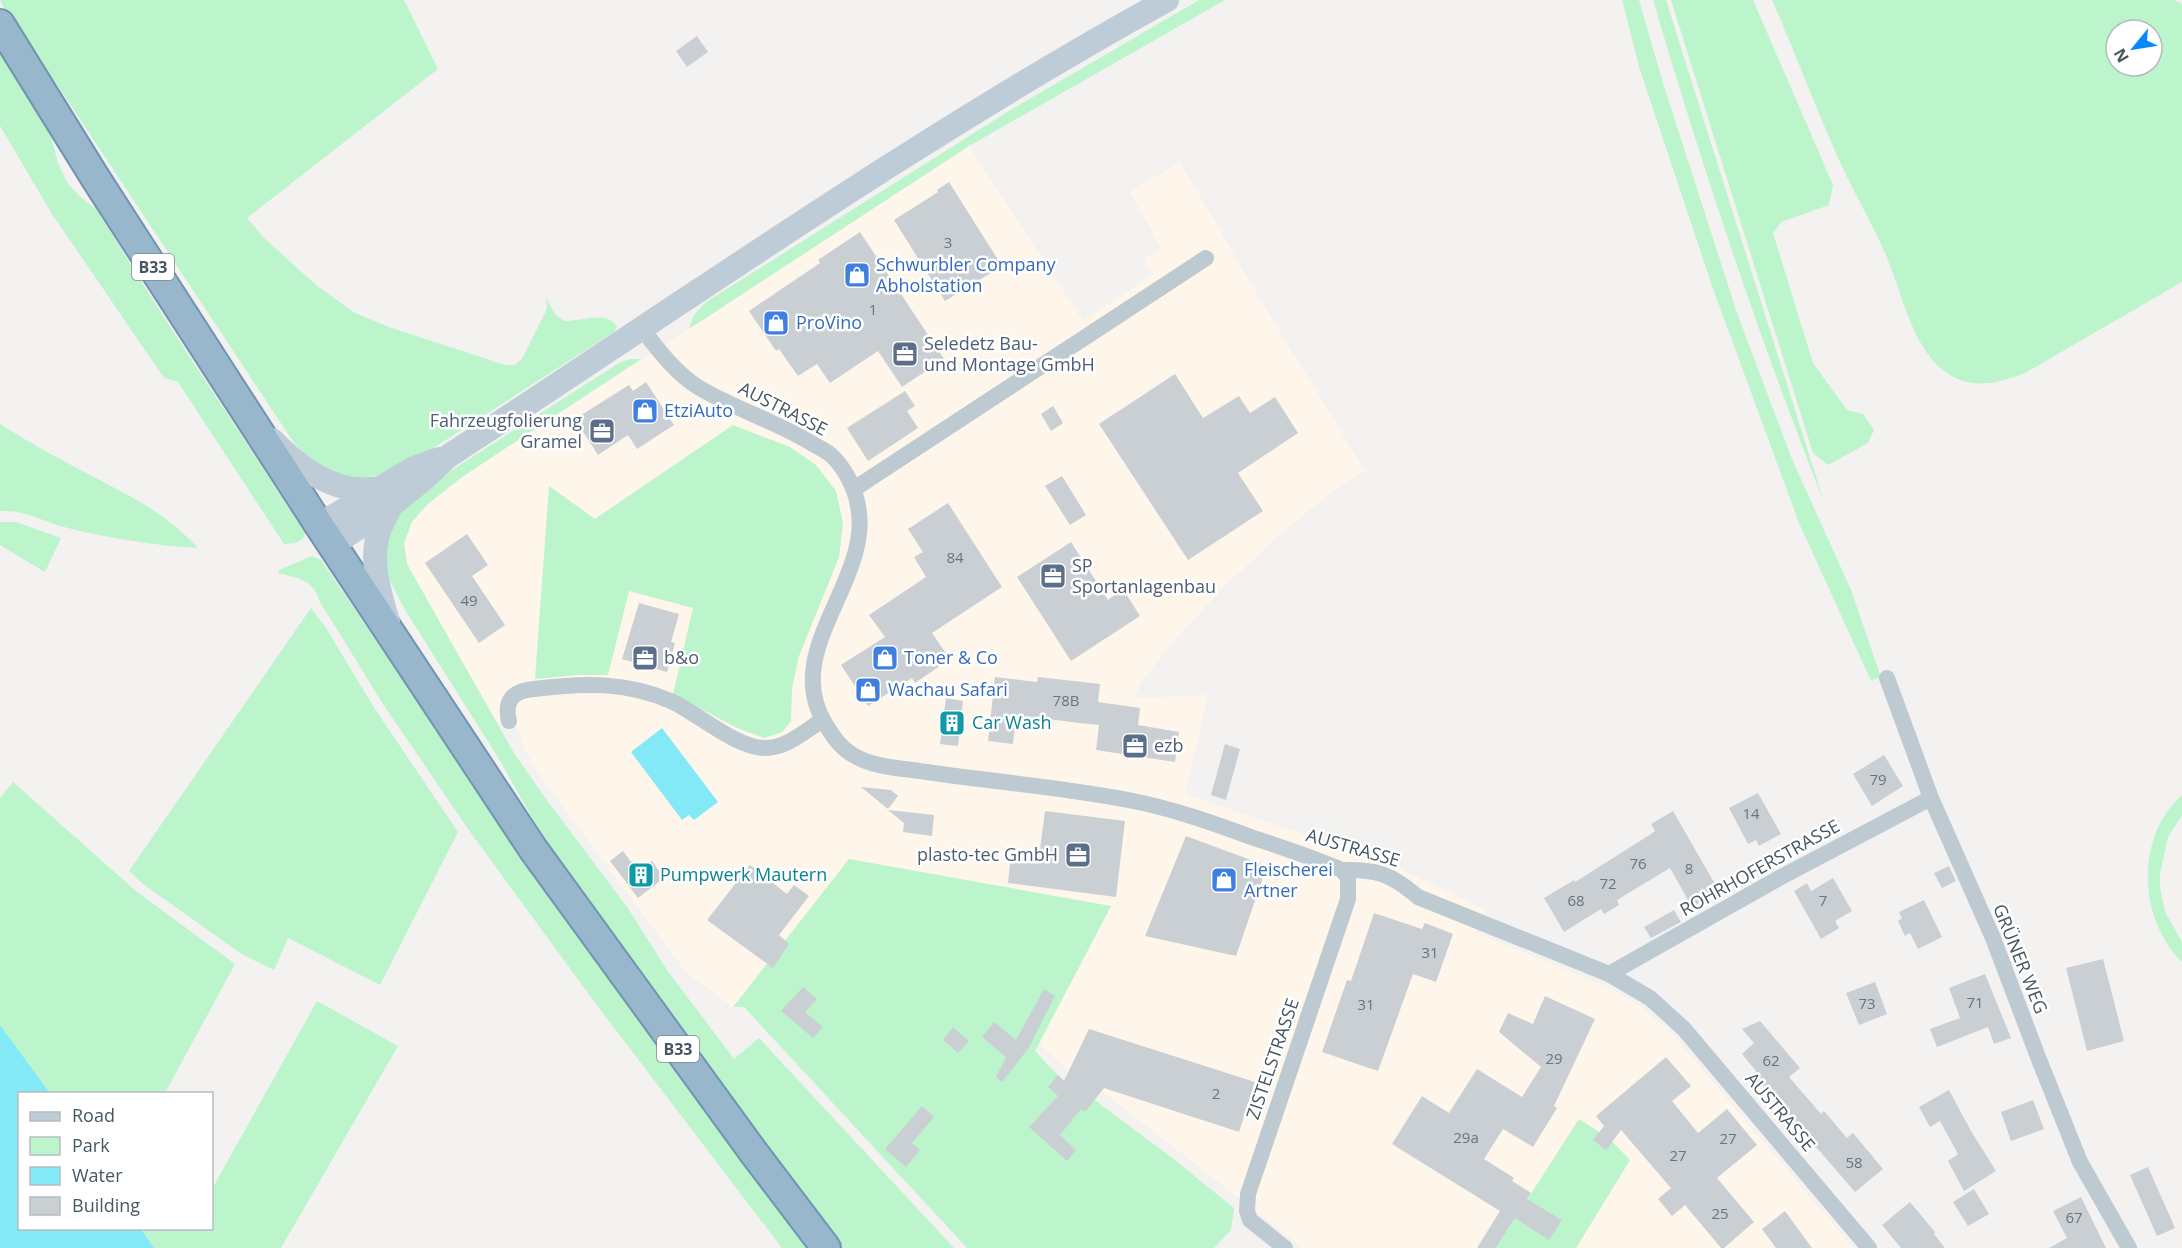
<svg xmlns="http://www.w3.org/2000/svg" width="2182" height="1248" viewBox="0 0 2182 1248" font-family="'Open Sans',sans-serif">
<rect width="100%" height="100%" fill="#f4f1f1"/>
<path fill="#fef6ea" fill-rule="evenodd" d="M969,146L1083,321L1153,274L1144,259L1161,248L1130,192L1180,162L1254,289L1365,471L1333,491L1280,534L1223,588L1177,637L1142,681L1134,698L1208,695L1185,794L1390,864L1486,910L1475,932L1610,988L1642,1007L1675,1037L1853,1248H1576L1630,1161L1496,1248H1303L1094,1085L1069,1072L1039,1043L1111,907L849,859L733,1007L686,972L544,781L524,749L516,723L497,722L419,588L407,564L404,543L412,522L428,504L462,477ZM733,425L790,447L816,465L839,557L799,656L792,688L791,721L782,732L764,738L735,727L694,608L629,591L608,675H578L535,679L549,486L594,519Z"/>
<path fill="#bcf5cc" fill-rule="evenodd" d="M0,0H404L438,69L247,218L264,238L316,285L355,313L389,327L505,365H515L522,359L547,309L546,298L555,314L564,321C579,322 608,309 617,327L614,332L421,456L378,476L350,480L308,459L292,440L56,83L6,13Z
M1199,0H1225L969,146L689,329L694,315L706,302L1012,109Z
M1622,0H1639L1663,83L1737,313L1792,459L1851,590L1881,677L1871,681L1799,523L1712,286L1640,70Z
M1653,0H1666L1824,502C1759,338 1703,170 1653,0Z
M1671,0H1753L1833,185L1829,205L1781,222L1773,233L1813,363L1847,410L1863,414L1874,430L1868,443L1828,465L1813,453Z
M1772,0H2175L2182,4V282L2025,373C1996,384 1970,391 1943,370C1911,345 1901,289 1885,253C1870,219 1850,186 1835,151C1813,101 1794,50 1772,0ZM2116,30H2152V66H2116Z
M0,51L50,133L58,163L67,182L79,196L96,209L165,319L305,533L303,539L295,543L284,544L178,382L164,378L52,214L0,126Z
M630,359H641L462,477L428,504L412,522L404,543L407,564L514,753L546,799L627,907L667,970L734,1059L759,1038L954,1248H841L764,1147L644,981L543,837L499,759L405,610L390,581L384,560L385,539L394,521L406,506L421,494L455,468L619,363Z
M0,424C30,443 61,460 92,476C135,499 163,511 198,548C153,545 111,539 68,528C43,522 27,510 0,511Z
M733,425L790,447L816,465L836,491L843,523L839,557L799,656L792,688L791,721L782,732L764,738L735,727L673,694L693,608L629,591L608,675H577L535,679L549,486L595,519Z
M0,522H16L61,538L45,572L0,545Z
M312,556L321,560L522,855L810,1248H782L593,1000L468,829L383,704L320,602L315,590L308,583L297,578L278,573L279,570Z
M311,608L326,628L375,709L458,832L380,985L288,938L274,970L243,955L143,884L129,871Z
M13,782L136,891L235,964L165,1093H50L0,1025V798Z
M2182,795V815L2168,837L2160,874V887L2165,912L2182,942V962C2138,919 2135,837 2182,795Z
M849,859L1111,906L1035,1051C1051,1068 1070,1090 1092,1098L1171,1157L1234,1208L1231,1230L1214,1248H967L744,1007H733Z
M317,1001L398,1046L281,1248H154L141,1229L212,1228V1189Z
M1579,1119L1610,1139L1630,1160L1576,1248H1496Z"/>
<path fill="#84e9f6" d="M662,728L718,802L694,820L689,815L682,820L631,752Z
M0,1025L50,1093L20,1094V1228L141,1229L154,1248H0Z"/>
<path fill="#cacfd4" d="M697,36L708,52L687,67L676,51Z
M949,182L1002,266L945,301L894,220L938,192L937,190Z
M860,232L944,359L902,387L878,351L830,383L817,364L798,376L779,349L776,351L749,311L820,263L818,260Z
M1175,374L1203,418L1239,396L1250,413L1275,397L1298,433L1238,473L1263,511L1188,560L1099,424Z
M646,382L674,425L637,449L628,435L598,455L575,419L629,385L633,391Z
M905,391L915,406L907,411L918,428L868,461L847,428Z
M1053,406L1063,423L1051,431L1041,414Z
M1062,476L1086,515L1070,525L1045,486Z
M948,503L1002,587L932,633L950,659L915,683L912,678L868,706L841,665L885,637L869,615L926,577L914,557L923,552L908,529Z
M467,534L488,565L472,576L505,625L479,643L425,563Z
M1071,542L1108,600L1123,589L1140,616L1071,661L1017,577Z
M639,603L679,614L671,642L675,643L667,672L622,659Z
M995,677L1037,682L1038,677L1100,684L1098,702L1140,708L1138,725L1179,732L1175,762L1096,750L1099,725L1079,723L1016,715L1013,744L988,741Z
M946,698L963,701L958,746L940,744Z
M1225,744L1240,749L1226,800L1211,795Z
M1884,755L1903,786L1872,806L1853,774Z
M861,787L891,790L898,796L888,809Z
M1758,793L1781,834L1759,846L1756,840L1748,844L1729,808Z
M888,810L934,815L932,836L903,832L904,823Z
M1045,811L1125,821L1116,897L1008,883L1011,854L1039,857Z
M1673,811L1719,891L1692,907L1670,868L1617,900L1619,905L1604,914L1601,909L1564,932L1544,898L1574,880L1575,882L1651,834L1655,831L1651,824Z
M1186,836L1267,866L1236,956L1145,936Z
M623,851L638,871L652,861L664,878L638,898L610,861Z
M750,865L787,894L794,885L809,896L779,935L789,944L773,968L707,920Z
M1949,866L1956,881L1942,888L1934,873Z
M1833,878L1852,911L1835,921L1839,928L1821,939L1794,891L1807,883L1811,891Z
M1924,900L1942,937L1918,949L1910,933L1905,936L1898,921L1902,918L1899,912Z
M1674,910L1681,922L1651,938L1644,927Z
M1374,913L1422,929L1425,923L1453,934L1436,982L1413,974L1378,1071L1322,1052L1347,980L1351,981Z
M2103,959L2124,1041L2087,1051L2066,968Z
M1985,974L2011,1038L1994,1044L1988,1027L1937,1047L1930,1029L1960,1018L1949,988Z
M1875,982L1887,1014L1859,1025L1846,993Z
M803,987L817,999L805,1012L823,1027L813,1038L781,1011Z
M1044,989L1055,996L1028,1049L1002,1082L996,1077L1006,1057L982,1037L994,1022L1016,1040Z
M1545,996L1595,1019L1554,1106L1557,1108L1533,1147L1503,1129L1484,1159L1514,1178L1512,1181L1531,1193L1527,1199L1562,1220L1549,1240L1515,1218L1496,1248H1477L1500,1211L1392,1144L1422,1096L1449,1113L1477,1069L1522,1097L1541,1067L1499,1032L1508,1013L1533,1024Z
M1760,1021L1800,1068L1789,1077L1821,1114L1824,1111L1847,1138L1853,1133L1883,1169L1855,1192L1804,1133L1799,1137L1789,1125L1794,1121L1753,1074L1756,1071L1742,1054L1754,1043L1742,1029Z
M953,1027L969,1041L958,1053L943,1040Z
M1089,1029L1255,1082L1239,1132L1104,1088L1085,1112L1081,1109L1060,1135L1076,1150L1067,1161L1029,1127L1058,1096L1048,1087L1058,1075L1064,1081Z
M1666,1057L1691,1086L1672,1101L1698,1133L1727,1109L1757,1145L1717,1178L1754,1222L1724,1248H1721L1685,1205L1672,1216L1658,1199L1671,1188L1621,1130L1606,1150L1593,1140L1604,1126L1596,1116Z
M1949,1090L1971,1131L1996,1171L1964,1191L1948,1161L1958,1154L1940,1121L1930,1127L1919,1107Z
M2033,1100L2044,1129L2011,1141L2001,1112Z
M922,1106L934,1117L912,1143L920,1150L906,1167L885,1149Z
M2148,1167L2175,1228L2157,1236L2130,1175Z
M1974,1189L1989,1214L1968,1226L1953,1202Z
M2081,1197L2106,1248H2049L2067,1238L2053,1211Z
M1910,1202L1935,1232L1934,1234L1945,1248H1901L1882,1225Z
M1785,1211L1812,1248H1776L1762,1229Z"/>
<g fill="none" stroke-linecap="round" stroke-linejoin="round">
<defs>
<path id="trunk" d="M0,24L96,179L319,525L533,849L754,1153L826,1248"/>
</defs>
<use href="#trunk" stroke="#6f95b1" stroke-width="32"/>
<path stroke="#bdcad2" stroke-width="16" d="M642,329C658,349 675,373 698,387C734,409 776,421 813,444C818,447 826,451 831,455C845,468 855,488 858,506C873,581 779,651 826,725C832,735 839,746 850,753C872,768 901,768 927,772C994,782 1062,787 1128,800C1171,808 1210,822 1251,837C1281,847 1312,857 1342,870C1377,869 1391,874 1418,897L1609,974L1650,998L1684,1029L1869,1248
M854,489L1206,258
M1887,678L1931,798L1993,938L2038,1057L2080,1162L2129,1248
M509,721C504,700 513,691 534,689C584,683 626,681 673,702C698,714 738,749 766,748C787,748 806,730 823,720
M1609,974L1783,876L1931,798
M1285,1248L1250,1220L1247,1211L1248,1194L1348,899V878L1342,870"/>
<path stroke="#bdccd7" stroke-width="24" d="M272,440C293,461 318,482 348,488C357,490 368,489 377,489
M319,525L412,469L439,459
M332,545C375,517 411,494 447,457C685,302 918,137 1167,0
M388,622C380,594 371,567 377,538C379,528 385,518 390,508"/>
<use href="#trunk" stroke="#99b7cc" stroke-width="28"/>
</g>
<defs>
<symbol id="shop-square" viewBox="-11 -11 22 22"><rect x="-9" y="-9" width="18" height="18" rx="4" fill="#3f7fe0" stroke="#fff"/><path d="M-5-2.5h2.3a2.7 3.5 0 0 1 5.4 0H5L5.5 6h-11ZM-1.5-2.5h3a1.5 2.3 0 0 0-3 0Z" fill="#fff"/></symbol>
<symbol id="office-square" viewBox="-11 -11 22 22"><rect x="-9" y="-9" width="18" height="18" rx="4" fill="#5c6f8a" stroke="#fff"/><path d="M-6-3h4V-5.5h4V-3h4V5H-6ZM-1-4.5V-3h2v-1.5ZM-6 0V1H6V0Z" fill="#fff"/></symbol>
<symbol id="building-square" viewBox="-11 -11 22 22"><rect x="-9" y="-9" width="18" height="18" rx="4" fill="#0f9aa8" stroke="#fff"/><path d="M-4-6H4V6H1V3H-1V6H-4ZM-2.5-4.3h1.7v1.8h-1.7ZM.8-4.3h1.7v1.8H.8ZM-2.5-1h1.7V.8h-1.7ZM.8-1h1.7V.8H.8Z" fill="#fff"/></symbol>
</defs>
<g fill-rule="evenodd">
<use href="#shop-square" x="842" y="260" width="30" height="30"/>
<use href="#shop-square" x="761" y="308" width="30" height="30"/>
<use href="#office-square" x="890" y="339" width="30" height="30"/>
<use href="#shop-square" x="630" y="396" width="30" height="30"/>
<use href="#office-square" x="587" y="416" width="30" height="30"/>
<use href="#office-square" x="1038" y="561" width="30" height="30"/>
<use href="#office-square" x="630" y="643" width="30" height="30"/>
<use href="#shop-square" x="870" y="643" width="30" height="30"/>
<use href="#shop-square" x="853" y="675" width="30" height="30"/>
<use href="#building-square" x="937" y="708" width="30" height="30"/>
<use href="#office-square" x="1120" y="731" width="30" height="30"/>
<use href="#office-square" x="1063" y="840" width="30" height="30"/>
<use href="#building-square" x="626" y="860" width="30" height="30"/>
<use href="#shop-square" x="1209" y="865" width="30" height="30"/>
</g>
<g text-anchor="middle" stroke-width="5" stroke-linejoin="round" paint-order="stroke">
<g font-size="15" fill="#67757e">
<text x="948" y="248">3</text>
<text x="873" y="315">1</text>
<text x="955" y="563">84</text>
<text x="469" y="606">49</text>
<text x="1066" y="706">78B</text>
<text x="1878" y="785">79</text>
<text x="1751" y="819">14</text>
<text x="1638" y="869">76</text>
<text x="1689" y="874">8</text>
<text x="1608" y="889">72</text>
<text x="1576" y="906">68</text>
<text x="1823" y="906">7</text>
<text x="1430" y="958">31</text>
<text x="1975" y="1008">71</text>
<text x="1867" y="1009">73</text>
<text x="1366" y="1010">31</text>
<text x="1554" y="1064">29</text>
<text x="1771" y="1066">62</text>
<text x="1216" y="1099">2</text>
<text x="1466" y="1143">29a</text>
<text x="1728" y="1144">27</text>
<text x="1678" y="1161">27</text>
<text x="1854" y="1168">58</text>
<text x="1720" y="1219">25</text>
<text x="2074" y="1223">67</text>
</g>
<g fill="#fff" stroke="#7e8990" stroke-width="1.5">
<rect x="132" y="254" width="42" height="26" rx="4.5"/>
<rect x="657" y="1036" width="42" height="26" rx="4.5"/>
</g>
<g font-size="16" font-weight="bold" fill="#465761">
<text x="153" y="273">B33</text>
<text x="678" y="1055">B33</text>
</g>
<g font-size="18" fill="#366cbe" stroke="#fff" text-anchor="start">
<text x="876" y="271">Schwurbler Company<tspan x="876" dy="21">Abholstation</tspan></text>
<text x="796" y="329">ProVino</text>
<text x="664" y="417">EtziAuto</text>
<text x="904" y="664">Toner &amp; Co</text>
<text x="888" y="696">Wachau Safari</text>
<text x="1244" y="876">Fleischerei<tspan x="1244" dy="21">Artner</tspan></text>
</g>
<g font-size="18" fill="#4e5e75" stroke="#fff" text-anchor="start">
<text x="924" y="350">Seledetz Bau-<tspan x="924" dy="21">und Montage GmbH</tspan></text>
<text x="582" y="427" text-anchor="end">Fahrzeugfolierung<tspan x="582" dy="21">Gramel</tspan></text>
<text x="1072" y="572">SP<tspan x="1072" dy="21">Sportanlagenbau</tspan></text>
<text x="664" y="664">b&amp;o</text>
<text x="1154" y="752">ezb</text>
<text x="1058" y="861" text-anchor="end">plasto-tec GmbH</text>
</g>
<g font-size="18" fill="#465761" stroke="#fff">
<text transform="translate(783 409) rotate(27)" y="6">AUSTRASSE</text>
<text transform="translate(1353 848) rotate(16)" y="6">AUSTRASSE</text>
<text transform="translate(1760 868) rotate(-29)" y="6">ROHRHOFERSTRASSE</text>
<text transform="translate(2020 959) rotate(68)" y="6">GRÜNER WEG</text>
<text transform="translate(1273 1059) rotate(-71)" y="6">ZISTELSTRASSE</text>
<text transform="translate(1780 1112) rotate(50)" y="6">AUSTRASSE</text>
</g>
<g font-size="18" fill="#0d838f" stroke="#fff" text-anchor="start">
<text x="972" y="729">Car Wash</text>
<text x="660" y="881">Pumpwerk Mautern</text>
</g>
</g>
<rect x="18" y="1092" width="195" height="138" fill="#ffffff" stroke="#b5bcc0" stroke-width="1.5"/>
<rect x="30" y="1112" width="30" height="9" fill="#bdccd7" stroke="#b5bcc0" stroke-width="1.5"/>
<text x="72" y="1122" font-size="18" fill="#465761">Road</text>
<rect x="30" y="1137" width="30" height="18" fill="#bcf5cc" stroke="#b5bcc0" stroke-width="1.5"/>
<text x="72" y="1152" font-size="18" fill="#465761">Park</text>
<rect x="30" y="1167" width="30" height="18" fill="#84e9f6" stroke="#b5bcc0" stroke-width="1.5"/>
<text x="72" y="1182" font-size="18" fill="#465761">Water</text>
<rect x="30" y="1197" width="30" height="18" fill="#cacfd4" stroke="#b5bcc0" stroke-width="1.5"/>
<text x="72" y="1212" font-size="18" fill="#465761">Building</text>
<g transform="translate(2134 48) rotate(240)"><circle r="28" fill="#ffffff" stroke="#b5bcc0" stroke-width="1.5"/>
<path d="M0-4.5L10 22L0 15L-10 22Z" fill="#0588fa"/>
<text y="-9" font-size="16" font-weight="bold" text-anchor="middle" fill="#465761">N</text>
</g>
</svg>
